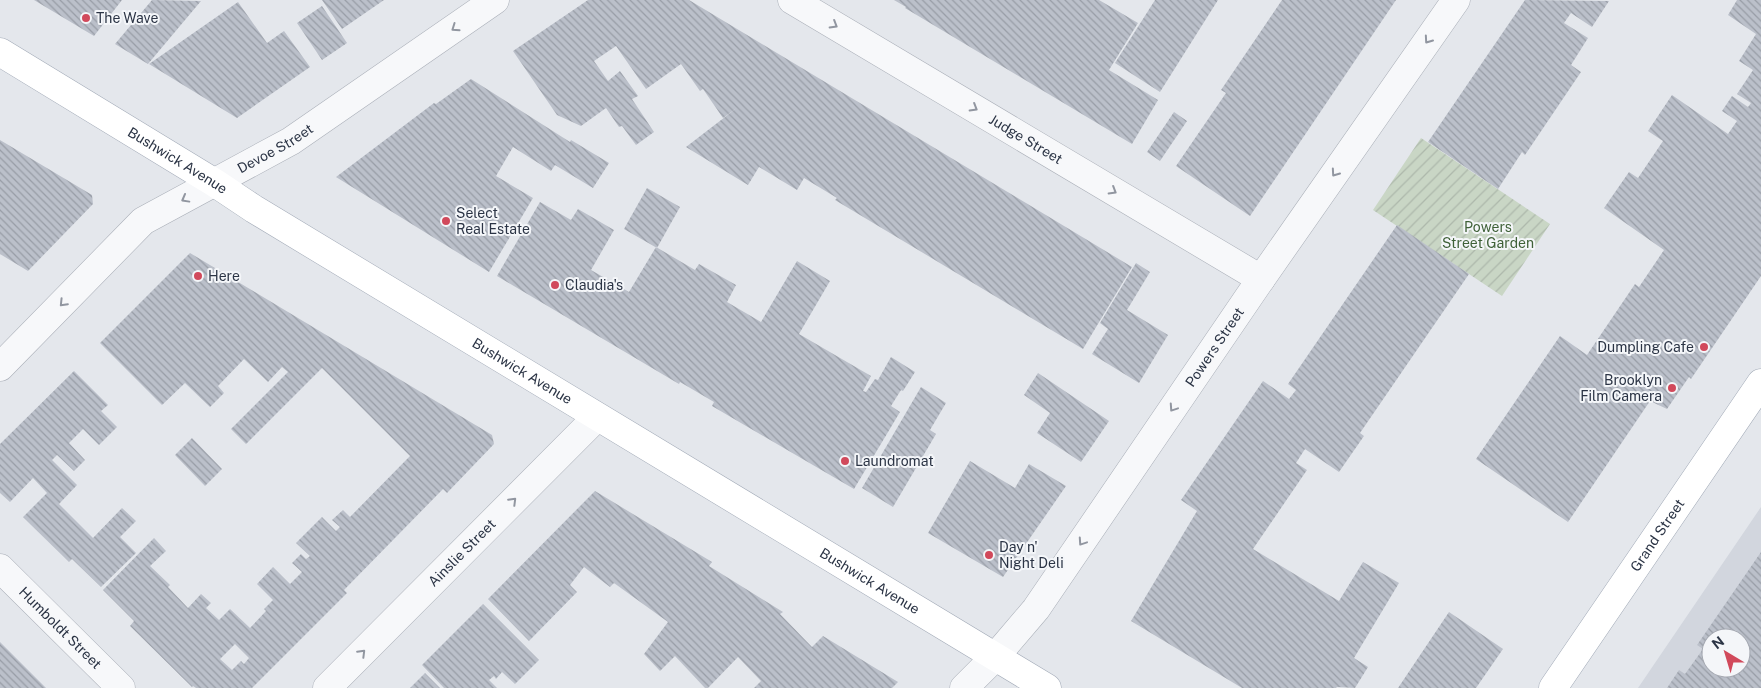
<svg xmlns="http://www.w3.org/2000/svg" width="1761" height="688" viewBox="0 0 1761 688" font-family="'Public Sans',sans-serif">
<defs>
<pattern id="garden-furrows" width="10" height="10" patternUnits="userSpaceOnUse" patternTransform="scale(1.25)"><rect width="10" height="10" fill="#c9d6c5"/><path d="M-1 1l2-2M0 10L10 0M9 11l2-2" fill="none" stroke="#adb8ab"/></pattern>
<pattern id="building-back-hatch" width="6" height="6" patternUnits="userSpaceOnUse" patternTransform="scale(1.25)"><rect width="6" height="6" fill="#bbc0ca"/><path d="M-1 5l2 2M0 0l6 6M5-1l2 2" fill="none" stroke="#989da6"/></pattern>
</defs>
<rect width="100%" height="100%" fill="#e4e7ec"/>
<path fill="#d2d6de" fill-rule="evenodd" d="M1761,507V688H1638ZM1711,638H1741V668H1711Z"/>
<path fill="url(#garden-furrows)" d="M1421,138L1550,224L1502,296L1373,210Z"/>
<path fill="url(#building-back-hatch)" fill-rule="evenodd" d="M34,0H122L94,36Z
M152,0L201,1L148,64L115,44Z
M322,0H384L342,29Z
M588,0H689L1132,267L1083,349L835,200L837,198L804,178L797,190L759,167L748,185L686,147L738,107L723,118L703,89L700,91L681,64L646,89L616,46L594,61L608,81L620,71L638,96L632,99L654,132L636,145L622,126L619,127L606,108L581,126L557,115L513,51Z
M894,0H1099L1138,23L1109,70L1158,100L1132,144L905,8L906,7Z
M1155,0H1218L1160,92L1115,63Z
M1282,0H1396L1250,216L1176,166L1226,93L1221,90Z
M1525,0L1609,1L1592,27L1571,13L1564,23L1588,38L1571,65L1581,72L1525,155L1522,152L1498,189L1428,142Z
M1737,0H1761V276L1691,379L1689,377L1667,409L1650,401L1568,522L1476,459L1560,336L1587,355L1635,284L1639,287L1664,250L1604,208L1629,172L1638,178L1663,141L1648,131L1672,95L1728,134L1737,121L1722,111L1732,96L1748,107L1751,103L1737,94L1753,70L1739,61L1756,34L1728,15Z
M238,2L267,43L284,31L310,67L237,118L149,64Z
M322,6L347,43L322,60L297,23Z
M471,79L570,142L571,140L609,163L593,188L555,165L551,171L513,147L496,176L533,198L489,272L336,177L434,103L436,104Z
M1174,112L1187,121L1160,161L1147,152Z
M0,140L92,195L93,204L28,271L0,254Z
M647,188L680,207L657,248L624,229Z
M540,202L571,220L578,209L614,230L591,270L629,292L656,247L695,270L699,264L736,285L727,302L761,322L797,261L830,281L799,334L871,376L863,391L866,392L875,379L878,380L891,357L915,372L903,391L901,390L891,406L900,412L854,489L712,406L714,402L680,382L679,384L497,276Z
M1397,225L1469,274L1360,433L1364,436L1339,472L1305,449L1296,463L1307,470L1253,549L1339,601L1363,562L1399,583L1354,658L1368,667L1355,688L1337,687L1336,688H1242L1131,621L1197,511L1181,500L1263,381L1289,399L1296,390L1288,384Z
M190,253L492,435L494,444L447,493L443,489L344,590L347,593L252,688H196L193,686L192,687L130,626L134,621L103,590L154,538L166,551L150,566L170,585L168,587L188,608L201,594L211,603L206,608L219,620L230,609L250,628L266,611L264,609L273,600L257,584L273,567L290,584L302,572L292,563L301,554L306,559L310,556L296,543L322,517L336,531L340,527L332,520L343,510L350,517L410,456L322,368L246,444L231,429L288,372L282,367L268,382L244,359L218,386L224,393L210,407L185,383L162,405L100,343ZM235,644L249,658L244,664L241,661L232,670L220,659Z
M1136,263L1150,272L1127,310L1168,335L1139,383L1092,354L1108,329L1100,323Z
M74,371L108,405L101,411L117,427L99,445L83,429L69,443L85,460L74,471L57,455L52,460L77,485L59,504L93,538L122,508L136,521L120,537L136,553L101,587L72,559L69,562L23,517L47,493L33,478L10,502L0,493V444Z
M1038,373L1109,421L1081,462L1037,433L1050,413L1024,395Z
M921,387L946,403L930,430L936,434L893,507L862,488Z
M192,438L222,469L205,486L175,455Z
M970,461L1015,488L1029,464L1066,486L1003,577L928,533Z
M595,491L712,562L709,566L783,612L780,614L812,647L823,636L898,682L892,688H754L761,681L738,657L708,688H705L675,656L660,671L644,654L668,622L614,583L610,587L584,567L570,585L577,592L529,641L488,599Z
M1761,552V688H1667L1679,670L1685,674L1703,649L1697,645ZM1711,638H1741V668H1711Z
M483,604L539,660L515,684L502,672L496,679L494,676L489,680L497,688H444L422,665Z
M1449,612L1503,649L1476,688H1398Z
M0,642L46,688H0Z
M425,673L440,688H410Z"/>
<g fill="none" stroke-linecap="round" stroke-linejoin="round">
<defs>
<g id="minor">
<path id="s1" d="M792,0L1261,279"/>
<path id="s2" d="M0,367L143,221L291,141L495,0"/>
<path id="s3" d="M0,568L121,688"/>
<path id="s4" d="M327,688L597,417"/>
<path id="s5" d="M964,688L996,656L1036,609L1261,279L1456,0"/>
</g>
<g id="major">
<path id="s6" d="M0,52L215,183L254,209L1047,688"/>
<path id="s7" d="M1553,688L1761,383"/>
</g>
</defs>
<use href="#minor" stroke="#a9aeb7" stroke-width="29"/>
<use href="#major" stroke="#a3abb8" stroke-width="29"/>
<use href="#minor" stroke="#f7f8fa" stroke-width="28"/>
<use href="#major" stroke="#fff" stroke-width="28"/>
</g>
<defs><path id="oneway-chevron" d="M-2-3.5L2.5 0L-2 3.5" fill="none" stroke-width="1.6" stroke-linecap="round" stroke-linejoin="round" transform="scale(1.25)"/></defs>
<g stroke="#9196a0">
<use href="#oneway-chevron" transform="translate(834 25) rotate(31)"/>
<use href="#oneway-chevron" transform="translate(455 28) rotate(145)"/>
<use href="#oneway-chevron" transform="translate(1428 40) rotate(125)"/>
<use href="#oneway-chevron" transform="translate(974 108) rotate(31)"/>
<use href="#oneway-chevron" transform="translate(1335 173) rotate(125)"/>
<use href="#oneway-chevron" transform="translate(1113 191) rotate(31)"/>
<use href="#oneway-chevron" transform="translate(185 199) rotate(151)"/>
<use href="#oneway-chevron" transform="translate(63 303) rotate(134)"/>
<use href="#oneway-chevron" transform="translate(1173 408) rotate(124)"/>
<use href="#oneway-chevron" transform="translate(513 501) rotate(-45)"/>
<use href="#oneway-chevron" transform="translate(1082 542) rotate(124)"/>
<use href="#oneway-chevron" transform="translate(362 653) rotate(-45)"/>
</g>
<g fill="#d1495b" stroke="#f4f6f9" stroke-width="2">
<circle cx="86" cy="18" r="5"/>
<circle cx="446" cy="221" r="5"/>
<circle cx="198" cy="276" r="5"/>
<circle cx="555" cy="285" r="5"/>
<circle cx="1704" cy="347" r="5"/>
<circle cx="1672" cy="388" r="5"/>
<circle cx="845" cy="461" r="5"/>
<circle cx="989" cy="555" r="5"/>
</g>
<g text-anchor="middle" stroke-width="4" stroke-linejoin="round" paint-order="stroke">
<g font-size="14" fill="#2b3445" stroke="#f4f6f9" text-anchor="start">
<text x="96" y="23">The Wave</text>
<text x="456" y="218">Select<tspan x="456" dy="16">Real Estate</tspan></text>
<text x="208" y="281">Here</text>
<text x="565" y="290">Claudia's</text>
<text x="1694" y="352" text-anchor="end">Dumpling Cafe</text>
<text x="1662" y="385" text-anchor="end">Brooklyn<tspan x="1662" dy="16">Film Camera</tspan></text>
<text x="855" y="466">Laundromat</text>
<text x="999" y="552">Day n'<tspan x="999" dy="16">Night Deli</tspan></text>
</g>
<g font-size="14" fill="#2b3445" stroke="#f4f6f9">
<text dy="5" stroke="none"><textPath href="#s1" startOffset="272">Judge Street</textPath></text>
<text dy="5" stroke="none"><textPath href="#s2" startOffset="355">Devoe Street</textPath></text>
<text dy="5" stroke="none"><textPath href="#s6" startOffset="208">Bushwick Avenue</textPath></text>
<text dy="5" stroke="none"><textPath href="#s5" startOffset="424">Powers Street</textPath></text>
<text dy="5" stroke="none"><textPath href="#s6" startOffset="612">Bushwick Avenue</textPath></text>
<text dy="5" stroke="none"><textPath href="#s7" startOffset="185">Grand Street</textPath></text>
<text dy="5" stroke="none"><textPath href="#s4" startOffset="191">Ainslie Street</textPath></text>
<text dy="5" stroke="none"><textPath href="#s6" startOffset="1018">Bushwick Avenue</textPath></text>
<text dy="5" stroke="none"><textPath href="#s3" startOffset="85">Humboldt Street</textPath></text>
</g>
<g font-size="14" fill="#3f6138" stroke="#f4f6f9">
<text x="1488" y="232">Powers<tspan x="1488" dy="16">Street Garden</tspan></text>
</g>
</g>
<g transform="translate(1726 653) rotate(322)"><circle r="24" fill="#f4f6f9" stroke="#a4a8b1"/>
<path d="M0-4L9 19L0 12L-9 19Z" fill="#d1495b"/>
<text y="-8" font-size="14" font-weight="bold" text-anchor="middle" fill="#2b3445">N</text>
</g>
</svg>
